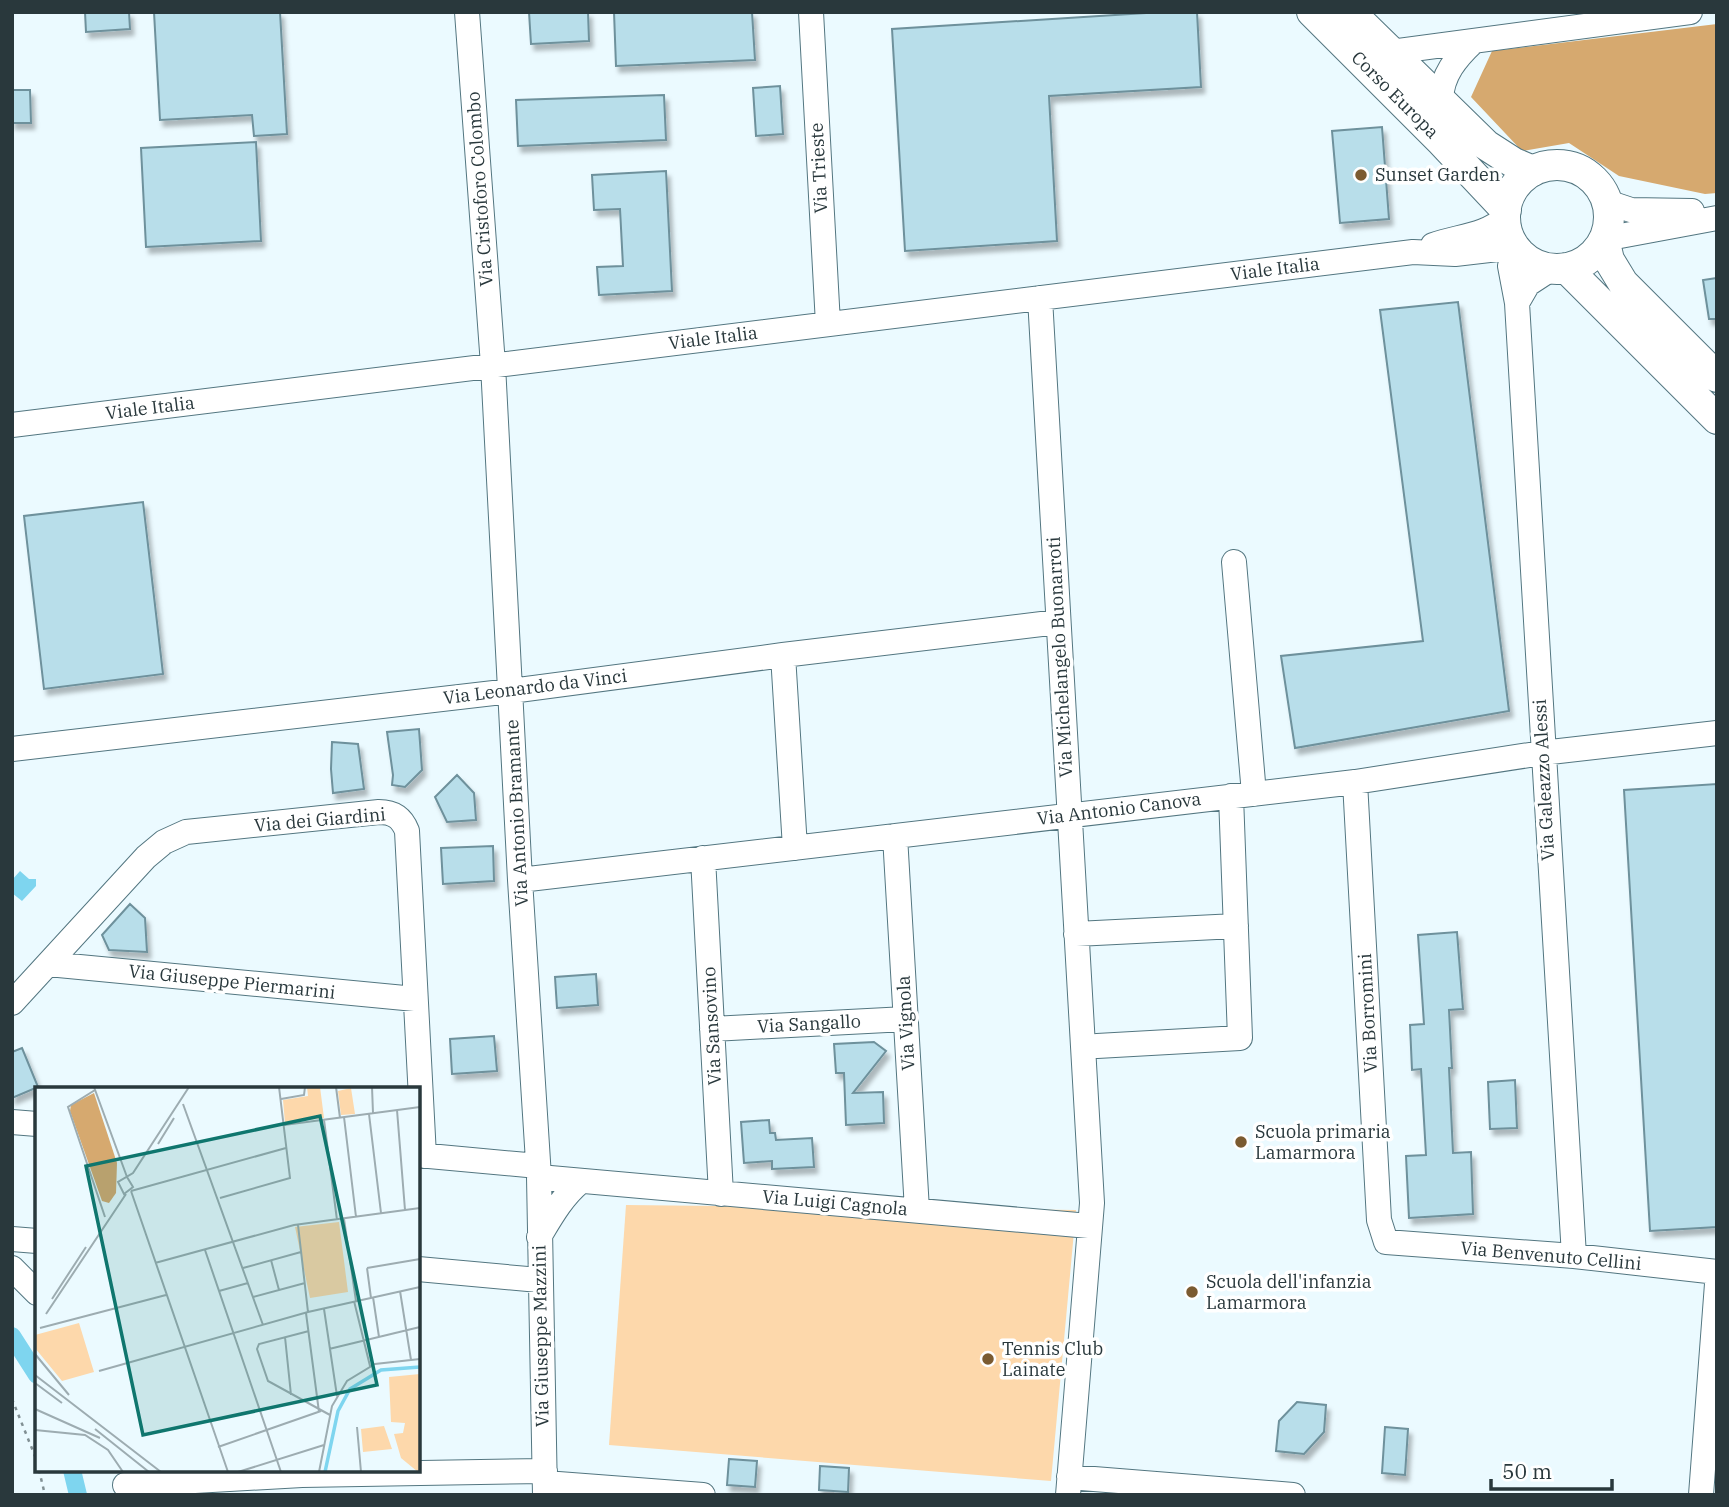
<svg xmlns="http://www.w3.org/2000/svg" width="1729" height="1507" viewBox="0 0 1729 1507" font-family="'IBM Plex Serif',serif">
<defs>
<filter id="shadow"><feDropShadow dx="3.5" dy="6" stdDeviation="2" flood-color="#0004"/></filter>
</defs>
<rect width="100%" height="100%" fill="#ebfaff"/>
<path fill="#fdd8ab" d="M626,1205L1076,1210L1051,1481L609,1445Z"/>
<path fill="#d6a96f" d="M1717,24V193L1705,194L1619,176L1569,143L1522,151L1471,97L1492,51Z"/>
<path fill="#7ed5ef" d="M20,871L29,879H36V886L22,901L12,893V880Z"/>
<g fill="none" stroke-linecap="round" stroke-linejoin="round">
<path stroke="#7ed5ef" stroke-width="18" d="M12,1336L37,1375
M72,1470L78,1495"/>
</g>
<path fill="#b8deea" stroke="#6e919c" stroke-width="2" filter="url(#shadow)" d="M85,12H129L130,29L86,32Z
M154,12H280L287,134L254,136L252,115L160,120Z
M529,12H588L589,41L531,44Z
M614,12H752L755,60L616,66Z
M1162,12H1197L1201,87L1049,96L1057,241L905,251L892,29Z
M780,86L783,134L756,136L753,88Z
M12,90H30L31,123H12Z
M664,95L666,140L518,146L516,100Z
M1382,127L1389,219L1340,223L1332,131Z
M256,142L261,241L146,247L141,148Z
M666,171L672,291L599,295L597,267L623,266L620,209L594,210L592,175Z
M1717,278V319H1709L1703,280Z
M1458,302L1509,711L1295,748L1281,656L1423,641L1380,310Z
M143,502L163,674L44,689L24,516Z
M419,729L422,770L405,787L392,785L393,775L387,732Z
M332,742L358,744L364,789L333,793L331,769Z
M457,775L474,793L476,820L447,822L435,797Z
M1717,784V1227L1650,1231L1624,790Z
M493,846L494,881L443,884L441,848Z
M130,904L145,918L147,952L109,950L102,935Z
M1457,932L1463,1009L1449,1010L1452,1068H1449L1453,1153L1471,1152L1473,1214L1409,1218L1406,1156L1426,1155L1421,1069L1412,1070L1410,1025L1424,1024L1418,935Z
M596,974L598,1005L557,1008L555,977Z
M494,1036L497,1071L452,1074L450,1039Z
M874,1042L886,1051L853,1093L883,1092L884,1123L846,1125L844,1073H836L834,1044Z
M22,1048L38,1087L12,1098V1052Z
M1515,1080L1517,1128L1490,1129L1488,1082Z
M769,1120L770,1133H775L776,1140L812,1138L814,1167L772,1169V1161L744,1163L741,1122Z
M1297,1402L1326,1405L1324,1432L1304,1454L1276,1451L1279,1421Z
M1385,1427L1408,1429L1405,1475L1382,1473Z
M729,1459L757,1461L755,1487L727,1485Z
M820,1466L849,1468L848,1492L819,1490Z"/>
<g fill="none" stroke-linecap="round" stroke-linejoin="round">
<defs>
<path id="minor" d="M467,12L493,365L520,880L539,1177L545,1495
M811,12L828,324
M1391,52L1690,12
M1441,99C1442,75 1456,58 1473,42
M1607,202L1631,210L1692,211
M1604,239L1717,218
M1433,245C1459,236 1485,236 1505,218
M1516,248L1510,266L1517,303L1574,1256
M1040,298L1092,1203L1068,1495
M1517,303L1528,284L1551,269
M12,425L1413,252L1455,254L1515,247
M1234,562L1254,794
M783,655L795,848
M12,749L511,691L783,655L1058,622
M1355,782L1379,1220L1386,1242L1574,1256L1717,1272
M895,836L917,1210
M703,858L721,1194
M520,880L1355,782L1542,753L1717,733
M1076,934L1236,926
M48,964L415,999
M12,1003L146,857L164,842L186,832L379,812C394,812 402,818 407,831L424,1156
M712,1029L906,1019
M1097,1046L1240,1038L1231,796
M12,1122L37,1124
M418,1155L538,1166
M539,1177L1089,1226
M539,1237C551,1217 562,1197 580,1182
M12,1239L37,1241
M12,1268L37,1293
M418,1269L539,1280
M1069,1477L1293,1495
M545,1483L703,1495
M125,1485L302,1475L545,1471
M1701,1495L1717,1284"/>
<path id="major" d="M1312,12L1442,142L1506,210
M1350,12L1486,145L1514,163L1533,171
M1505 217a52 52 0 1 1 104 0a52 52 0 1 1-104 0Z
M1604,239L1609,260L1623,283L1717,377
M1566,268L1717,419"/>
</defs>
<use href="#minor" stroke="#537680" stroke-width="26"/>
<use href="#major" stroke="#537680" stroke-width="32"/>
<path stroke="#819094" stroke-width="2.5" stroke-dasharray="3.5 5" stroke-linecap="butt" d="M12,1399L37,1461
M39,1470L45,1495"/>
<use href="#minor" stroke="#fff" stroke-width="24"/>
<use href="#major" stroke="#fff" stroke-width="30"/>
</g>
<g fill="#7b5b31" stroke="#fff" stroke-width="2.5">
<circle cx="1361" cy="175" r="7"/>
<circle cx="1241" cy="1142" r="7"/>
<circle cx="1192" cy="1292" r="7"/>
<circle cx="988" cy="1359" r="7"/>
</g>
<g text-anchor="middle" stroke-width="7" stroke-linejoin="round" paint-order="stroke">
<g font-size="18" fill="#29383c" stroke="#fff">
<text transform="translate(1395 95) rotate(45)" y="6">Corso Europa</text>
<text transform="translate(819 168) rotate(-93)" y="6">Via Trieste</text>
<text transform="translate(480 189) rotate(-94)" y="6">Via Cristoforo Colombo</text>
<text transform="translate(1275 269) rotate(-7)" y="6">Viale Italia</text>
<text transform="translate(713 338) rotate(-7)" y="6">Viale Italia</text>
<text transform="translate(150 408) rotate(-7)" y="6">Viale Italia</text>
<text transform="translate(1060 657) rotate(-93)" y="6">Via Michelangelo Buonarroti</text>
<text transform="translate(535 687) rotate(-7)" y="6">Via Leonardo da Vinci</text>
<text transform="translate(1544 780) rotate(-93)" y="6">Via Galeazzo Alessi</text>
<text transform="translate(1119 809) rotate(-7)" y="6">Via Antonio Canova</text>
<text transform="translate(517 813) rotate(-93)" y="6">Via Antonio Bramante</text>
<text transform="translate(320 820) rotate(-5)" y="6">Via dei Giardini</text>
<text transform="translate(232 982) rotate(6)" y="6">Via Giuseppe Piermarini</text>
<text transform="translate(1368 1013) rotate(-93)" y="6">Via Borromini</text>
<text transform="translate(906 1023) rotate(-93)" y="6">Via Vignola</text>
<text transform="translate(809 1024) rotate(-3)" y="6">Via Sangallo</text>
<text transform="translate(712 1026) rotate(-93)" y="6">Via Sansovino</text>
<text transform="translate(835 1203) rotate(5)" y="6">Via Luigi Cagnola</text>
<text transform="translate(1551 1256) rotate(5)" y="6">Via Benvenuto Cellini</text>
<text transform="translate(541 1336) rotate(-91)" y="6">Via Giuseppe Mazzini</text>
</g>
<g font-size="18" fill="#29383c" stroke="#fff" text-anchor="start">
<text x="1375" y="181">Sunset Garden</text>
<text x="1255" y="1138">Scuola primaria<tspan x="1255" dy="21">Lamarmora</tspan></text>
<text x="1206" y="1288">Scuola dell'infanzia<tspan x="1206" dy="21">Lamarmora</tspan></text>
<text x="1002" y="1355">Tennis Club<tspan x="1002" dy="21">Lainate</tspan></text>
</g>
</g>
<g transform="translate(35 1087)">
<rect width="385" height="385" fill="#ebfaff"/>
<path d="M272,0H285L289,31L250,36L248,13L273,9ZM316,1L320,27L306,28L303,4ZM304,135L313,205L275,211L260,140ZM44,236L59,285L27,294L0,261V248ZM385,287V385H383L366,371L359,347L368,346L370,336L356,335L354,290ZM349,339L357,362L328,365L326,342Z" fill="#fdd8ab"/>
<path d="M59,6L82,76L81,106L74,116L67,114L35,24L36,18Z" fill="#d6a96f"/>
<path fill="none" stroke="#7ed5ef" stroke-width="3.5" d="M290,385L303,324L315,302L346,283L385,280"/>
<path fill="none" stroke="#9dacb1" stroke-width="2" d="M59,0L92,90M301,0L305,31M337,0L338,26M60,3L33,20L70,130M246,12L269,8L270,0M148,17L228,238M362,23L370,123M334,27L346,126M309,30L321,130M289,33L302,133M249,38L385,20M123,57L139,31M92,90L98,100L89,107L83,95L98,86L154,0M96,104L193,385M96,104L251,61M185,111L255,91L244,0M309,132L321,214M263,138L273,225M170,163L246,385M236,173L244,203M120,176L259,138L385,121M208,181L266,165M332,181L385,172M332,181L336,211M184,204L213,196M365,204L376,273M218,210L270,196M338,210L344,250M17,212L51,160M319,214L335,279M289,222L302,309M271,226L284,325M11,227L91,107M5,241L131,208M274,244L224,257L222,262L233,294L295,328M250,250L256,308M294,262L385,240M0,267L34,308M64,284L273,225L385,200M0,288L126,385M0,296L27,316M0,322L65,351M322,340L326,385M60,342L114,385M0,343L50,348L73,363L88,385M183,360L286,324M203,385L289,358M284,385L297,319L312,294L340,277L385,272"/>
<path fill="#0f766e" fill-opacity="0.15" stroke="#0f766e" stroke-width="3.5" d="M285,29L342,298L108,348L51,79Z"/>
<rect width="385" height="385" fill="none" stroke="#29383c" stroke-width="3.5"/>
</g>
<rect width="1729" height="1507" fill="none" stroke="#29383c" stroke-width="28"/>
<path d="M1491 1479v10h121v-10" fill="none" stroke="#29383c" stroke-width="3.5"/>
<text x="1502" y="1479" font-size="21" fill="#29383c" stroke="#ffffff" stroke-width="5" paint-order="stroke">50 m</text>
</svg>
